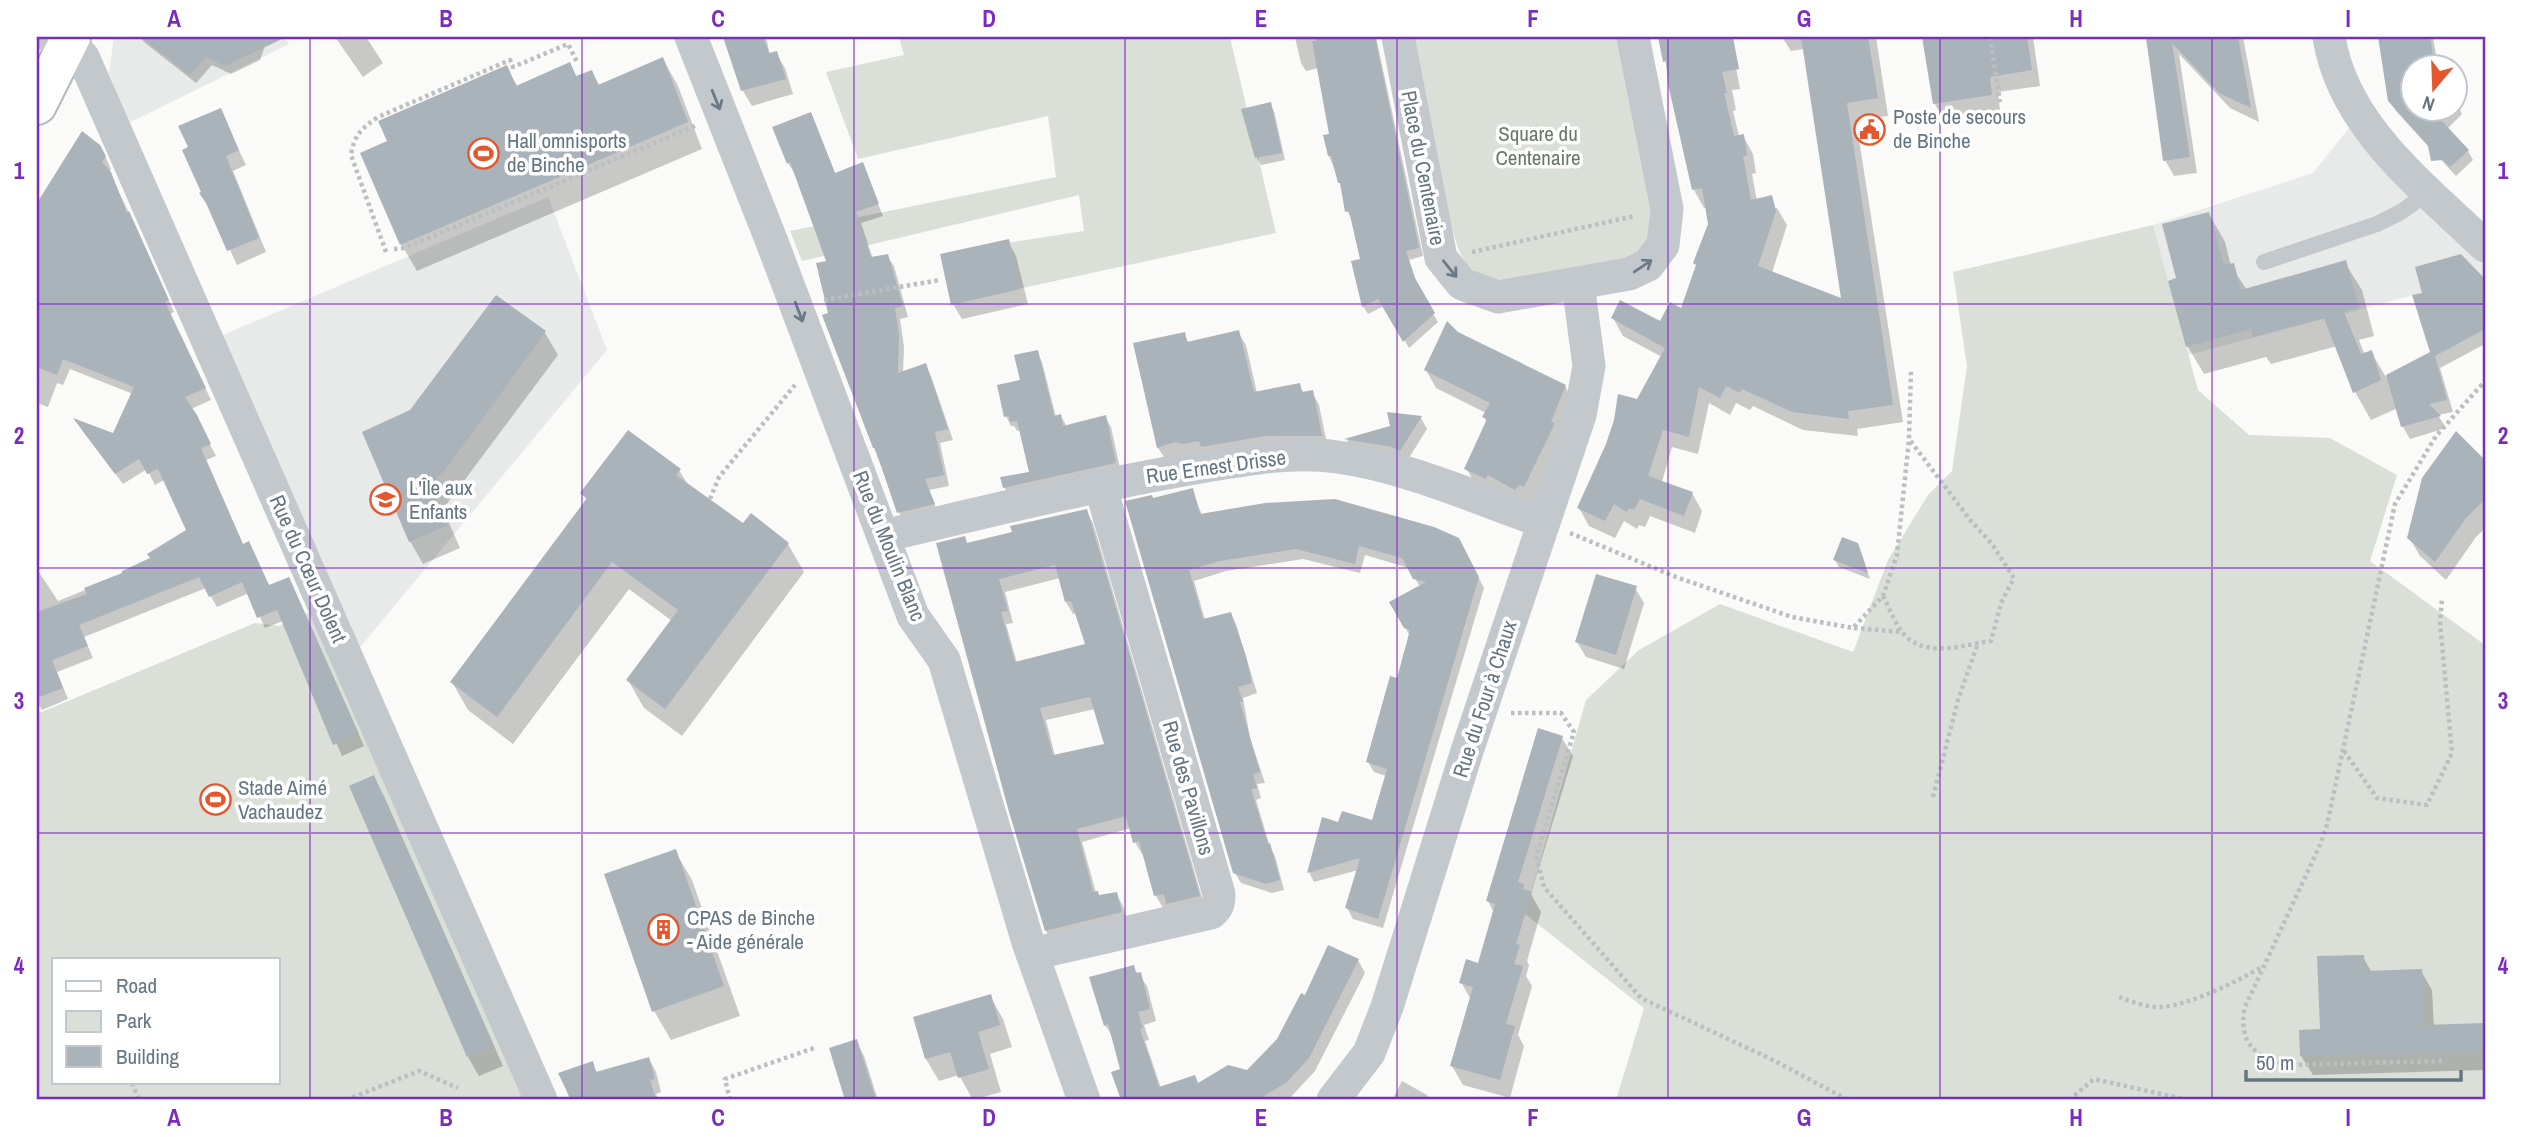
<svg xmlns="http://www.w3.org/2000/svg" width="2522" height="1137" viewBox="0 0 2522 1137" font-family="'Archivo Narrow',sans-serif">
<rect width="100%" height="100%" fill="#fafaf8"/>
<path fill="#e8e9e9" d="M114,37H284L289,44L127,124L109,73Z
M2353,123L2408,190L2485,264V276L2188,355L2153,225L2313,173Z
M548,197L607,350L357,651L218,337Z"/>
<path fill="#dadfd7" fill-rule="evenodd" d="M899,37H1230L1276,233L1018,289L1006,243L1084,231L1079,195L802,261L790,231L1056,177L1048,116L858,159L826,72L904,55Z
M1411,37H1618L1655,208C1654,223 1651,242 1639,253C1628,262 1528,279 1507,283C1493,281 1480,278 1468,267C1449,249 1419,73 1411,37Z
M2153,225L2198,390L2249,435L2330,438L2397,475L2370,561L2485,645V1100H1616L1644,1008L1525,914L1586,700L1639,650L1720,604L1853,652L1888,560L1928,495L1952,471L1967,366L1953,272Z
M312,611L525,1100H37V714L255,623L279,626ZM54,960H278V1083H54Z"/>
<path fill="#0003" fill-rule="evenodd" d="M140,37H268L260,60L231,74L212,65L196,83L144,42Z
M335,37H366L383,63L363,77Z
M725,37H766L770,55L776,53L785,68L793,94L752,106L743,91Z
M1295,37H1376L1423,256L1409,260L1418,288L1438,322L1409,348L1384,306L1368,314L1363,306L1362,261L1352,219L1347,211L1343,190L1329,156L1332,135L1319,68L1306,71L1301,63Z
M1660,37H1726L1732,47L1740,89L1732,90L1736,110L1733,111L1739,136H1743L1753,154L1756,173L1752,174L1757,201L1769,209L1777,208L1787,225L1772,273L1844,300L1804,49L1791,51L1782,37H1876L1888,116L1856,120L1903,422L1857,429L1858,436L1803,430L1753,406L1750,410L1736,403L1730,415L1709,403L1698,454L1672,447L1662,482L1692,493L1702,511L1695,533L1650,516L1645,527L1639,525L1637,529L1624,521L1615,538L1589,526L1579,508L1662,357L1623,336L1613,318L1661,323L1682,310L1710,224L1707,207L1704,208L1694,190Z
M1924,37H2033L2040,86L1998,92L2000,110L1944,119L1934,103Z
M2146,37H2243L2259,122L2230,108L2179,54L2197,173L2174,176L2165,160Z
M2380,37H2433L2438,66H2414V108H2456L2457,104L2462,114L2447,129L2468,151L2473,160L2456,176L2396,111L2390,101Z
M663,59L678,86L702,149L417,271L401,244L389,142L506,67L518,87L570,64L577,77L592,72L600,86Z
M1270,104L1274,111L1285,160L1261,165L1257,158Z
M220,110L246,165L233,171L266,252L237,265L204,193L190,148Z
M810,114L836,175L862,165L883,216L861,223L873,259L887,256L894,266L908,317L900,319L904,347L903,373L925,366L931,376L953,440L940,443L949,486L929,490L939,515L905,523L899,512L874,448L830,314L828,262L795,174L788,163Z
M83,134L99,146L106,158L111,169L109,172L135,225L174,312L170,314L211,400L191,409L216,456L206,460L243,545L270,587L295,591L364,746L342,756L283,621L265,628L249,593L217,607L206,588L84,637L93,658L57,672L68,699L42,710L39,705L37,706V569L58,601L125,574L152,558L188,531L164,480L155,485L147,469L123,484L82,430L114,436L133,394L70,369L63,385L57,383L48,407L37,403V206Z
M2209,214L2225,242L2231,266L2247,290L2345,263L2362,290L2374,336L2359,340L2365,355L2371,352L2386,377L2432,353L2424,294L2461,256L2485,281V344L2440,368L2453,412L2438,415L2446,428L2410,439L2403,427L2398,408L2371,420L2355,392L2337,346L2271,364L2266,357L2204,374L2188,347L2170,282L2178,279Z
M1008,241L1016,256L1028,304L962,319L953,304Z
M496,298L545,333L558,355L443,509L460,548L423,564L410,541L364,433L412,412Z
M1238,332L1246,345L1257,393L1299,385L1304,393L1312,392L1319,405L1328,449L1166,460L1158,448L1135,345L1184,334L1189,343Z
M1457,333L1565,386L1575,405L1534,505L1477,487L1466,468L1487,423L1484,417L1486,413L1436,388L1426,370Z
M1037,352L1042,362L1056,417L1061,416L1067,427L1105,417L1111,427L1121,473L1010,497L1004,487L1031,474L1021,430L1017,431L1014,426H1011L1006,416Z
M1421,418L1427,429L1407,461L1352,449L1347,440Z
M2456,434L2485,462V528L2476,537L2446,580L2420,556L2409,537Z
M679,470L688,485L743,525L788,544L804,572L682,736L644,708L628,680L672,621L629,589L513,744L468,710L452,682L587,501L582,493Z
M1192,490L1202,515L1464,550L1484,588L1383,928L1353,919L1347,908L1358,870L1314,882L1309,872L1339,824L1373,822L1386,776L1374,772L1368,762L1398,680L1410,636L1391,603L1420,587L1409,568L1365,555L1360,573L1303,559L1226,571L1194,581L1205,620L1230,614L1236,624L1257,693L1243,698L1250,738L1265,783L1257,784L1261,798L1256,800L1270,847L1275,856L1284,890L1272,893L1241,883L1235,873L1153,500Z
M1086,511L1093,523L1205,908H1163L1156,896L1144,853L1142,854L1135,842L1131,828L1082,842L1096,893L1099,897L1116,894L1123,906L1128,924L1054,943L1046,931L964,538L968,545ZM1060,578L1066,602L1073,614L1077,613L1087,645L1017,663L1006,624L1013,623L1005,592ZM1095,709L1106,746L1055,756L1046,720Z
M1857,544L1861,552L1870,579L1839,567L1835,560Z
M1635,588L1644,603L1624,669L1586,657L1577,642Z
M1562,738L1573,756L1531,894L1541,912L1527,961L1529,965L1526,976L1532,986L1518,1035L1524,1046L1510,1098L1463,1085L1452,1066L1471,1000L1461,982L1479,965L1494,913L1488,901Z
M373,777L384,796L503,1066L479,1076L468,1057L351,787Z
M675,851L692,880L740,1016L671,1040L654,1011Z
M2363,957L2372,973L2421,971L2432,990L2434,1027L2485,1025V1070L2313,1075L2301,1056L2322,1031Z
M1358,960L1365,973L1315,1071L1288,1100H1123L1113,1073L1123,1070L1113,1037L1105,1025L1133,967L1147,986L1156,1021L1144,1025L1149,1040L1145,1041L1161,1088L1199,1084L1248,1072L1279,1040L1306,998Z
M990,996L1003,1019L1012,1047L990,1054L1001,1092L973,1100L959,1075L939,1081L926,1059Z
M856,1042L864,1056L878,1100H847L831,1049Z
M649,1059L656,1072L661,1092L656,1094L659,1100H570L561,1074L592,1064L598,1073Z
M1402,1081L1427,1095L1431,1100H1392Z"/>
<path fill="#aab3b9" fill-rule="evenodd" d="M141,37H286L225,66L206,57L190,75Z
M723,37H763L769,53L777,51L786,79L741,91Z
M1315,37H1375L1419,248L1406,251L1415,278L1435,313L1403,342L1378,299L1362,307L1351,261L1360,259L1349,211L1345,212L1340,183H1338L1331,156H1328L1323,135L1329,134L1312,41H1316Z
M1658,37H1733L1739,69L1722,72L1727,93H1724L1734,136L1744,134L1747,155L1743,156L1751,200L1772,195L1776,211L1758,266L1841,298L1801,37H1868L1878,98L1847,103L1893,405L1848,411L1849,419L1792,412L1742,389L1740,393L1726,386L1720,398L1699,387L1689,437L1663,430L1648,476L1693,492L1684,516L1640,499L1634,510L1629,508L1627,512L1614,504L1605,521L1577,508L1606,444L1614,420L1618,394L1637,399L1665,348L1611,318L1620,300L1660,321L1670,302L1681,308L1696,265L1693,263L1708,224L1702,188L1692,190L1668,84L1666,61L1663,62Z
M1922,37H2027L2032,70L1990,77L1992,95L1933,104Z
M2146,37H2238L2251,108L2219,93L2172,43L2190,157L2163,161Z
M2378,37H2430L2435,66H2413V108H2453L2441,120L2469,150L2450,167L2443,160L2431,161L2428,146L2388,101Z
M663,57L688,122L400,245L360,153L387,141L378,121L507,65L516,86L570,62L576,76L592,70L598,85Z
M1271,102L1282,153L1255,158L1241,109Z
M221,108L239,150L226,156L259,238L227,251L206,203L199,193L201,192L182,150L188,147L178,126Z
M811,112L835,173L863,162L879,204L856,212L871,257L888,254L903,306L895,308L899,334L898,373L926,363L948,429L935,432L944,475L925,479L935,504L897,513L875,448H873L822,315L828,313L816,263L826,261L790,162L787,164L772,127Z
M82,131L100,145L106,156L102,162L111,172L127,213L129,211L169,300L165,302L206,388L185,397L197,415L211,444L201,448L243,544L249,541L269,585L289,577L359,734L333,745L277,610L257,618L242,582L209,597L199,577L79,625L88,646L52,660L63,688L37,698V612L87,594L84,588L122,573V571L150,558L147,554L186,530L158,469L147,474L139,459L115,474L73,418L113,433L134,387L63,359L57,375L37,367V203Z
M2209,212L2224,265L2234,263L2241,290L2346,260L2359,308L2344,312L2361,354L2372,350L2381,380L2353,393L2324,318L2253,337L2251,329L2186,347L2168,281L2176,278L2162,224Z
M1009,239L1020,289L951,305L940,254Z
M2461,254L2485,279V329L2435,356L2447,400L2429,404L2441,416L2401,427L2386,375L2430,352L2412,295L2422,293L2415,267Z
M496,295L546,331L449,465L431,485L448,525L409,542L362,432L410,410Z
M1447,321L1458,332L1566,385L1551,422L1555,423L1524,487L1519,485L1515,490L1488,475L1486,479L1464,469L1487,419L1482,417L1490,403L1424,370Z
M1239,330L1254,392L1300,383L1302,392L1313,390L1322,436H1265L1201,447L1199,441L1182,444L1175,442L1157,448L1133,343L1185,332L1187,342Z
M1038,350L1054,416L1061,414L1063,426L1106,415L1116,463L1003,488L1000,477L1029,472L1017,421L1010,422L1009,416L1004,417L997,385L1020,380L1014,355Z
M1387,412L1422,416L1400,451L1392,447L1344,439L1390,426Z
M628,430L681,469L676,475L743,523L751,513L789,543L665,709L626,680L678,610L612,562L497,717L450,682L587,498L580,493Z
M2456,431L2485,460V499L2466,518L2435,562L2407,538L2422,478Z
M1193,488L1200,514L1265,503L1335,499L1434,527L1459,538L1479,577L1378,919L1345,908L1360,858L1307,873L1322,817L1338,822L1342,811L1372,820L1387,769L1366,762L1390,676L1397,678L1410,630L1404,628L1389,602L1426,582L1413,579L1402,558L1359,546L1355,564L1296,549L1220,561L1189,570L1203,619L1231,612L1246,656L1252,683L1238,687L1243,702H1240L1260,772L1253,774L1257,788L1251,789L1268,844L1270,843L1280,880L1266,884L1233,873L1125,501L1152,495L1153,498Z
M1087,509L1200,896L1166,904L1164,894L1154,896L1139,841L1133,843L1126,816L1077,829L1093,892L1098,891L1099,895L1117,892L1122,912L1045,931L1009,812L936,543L965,536L967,543L1012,532L1010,526ZM1055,565L1065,602L1071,601L1085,644L1015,662L1001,612L1008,611L999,579ZM1090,697L1104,744L1053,755L1040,708Z
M1842,537L1858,543L1868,573L1833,560Z
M1596,574L1637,586L1616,655L1575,642Z
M1538,728L1563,736L1518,882L1524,884L1523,889L1532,892L1516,944L1520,945L1514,964L1523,966L1506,1024L1515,1026L1500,1080L1450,1066L1473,987L1459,983L1466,959L1478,963L1495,904L1486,901Z
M374,775L494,1046L467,1057L349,786Z
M676,849L724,986L652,1012L604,874Z
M1328,945L1359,959L1309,1058L1287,1082L1258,1100H1121L1111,1072L1120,1069L1108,1024L1104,1026L1089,977L1134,965L1136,973L1141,972L1150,1009L1138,1012L1143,1028L1140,1029L1159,1087L1195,1075L1198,1083L1228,1065L1247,1070L1277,1039L1301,993L1305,995Z
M2364,955L2365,971L2422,969L2424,1025L2485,1023V1051L2300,1056L2299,1030L2320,1029L2317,956Z
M991,994L1000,1025L978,1032L989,1069L958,1078L950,1052L925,1059L913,1017Z
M857,1039L876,1100H845L829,1048Z
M649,1057L655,1079L650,1080L656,1100H571L558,1073L593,1061L596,1072Z"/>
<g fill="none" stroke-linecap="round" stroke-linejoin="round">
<defs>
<path id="secondary" d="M37,105L71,37"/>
</defs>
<use href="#secondary" stroke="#b3babf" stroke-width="42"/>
<path stroke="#bbbfc2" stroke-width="4.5" stroke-dasharray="3.5 3.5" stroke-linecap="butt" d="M1990,37L2000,102
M394,249L404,248L695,126
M386,252L351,155C354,135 362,128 378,117L510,60L513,67L568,44L577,62
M1472,252L1635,216
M824,300L940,280
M710,499L719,477L795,385
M1570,533L1676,577L1792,617L1853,628L1883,596L1897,555L1909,439L1911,369
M1883,596C1889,607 1894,621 1901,631C1924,660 1961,645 1991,641L2001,603L2014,578L1992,544L1971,521L1909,439
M1854,628L1901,632
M1511,713H1561L1574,732L1536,856L1544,887L1641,998L1775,1061L1848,1100
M2344,751L2377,798L2427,805L2452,753L2440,622L2442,599
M1933,797L1958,700L1978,643
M2119,997C2132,1002 2148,1008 2162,1007C2192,1004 2236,982 2262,967
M2442,1061L2291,1065C2258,1060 2237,1044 2245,1007L2320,845L2327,825L2395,504L2436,436L2485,381
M132,1083L139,1100
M346,1100L419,1071L458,1088
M730,1100L725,1079L814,1048
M2069,1100L2094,1079L2188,1100"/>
<path stroke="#c3c8cc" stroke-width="16" d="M2264,262L2377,224L2401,212L2429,192"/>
<path stroke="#c3c8cc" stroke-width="33" d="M51,37L69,41L83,57L541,1100
M691,37L772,242L913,616L944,660L1028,942L1084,1100
M1398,37L1441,258L1462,284L1498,297L1629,274L1648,265L1663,245L1667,209L1633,37
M2329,37C2343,127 2424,187 2485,246
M883,536C985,512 1086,487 1189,469C1237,461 1289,450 1337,457C1405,466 1479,499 1544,522
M1032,954L1211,913C1218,907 1219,903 1219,894L1100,485
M1333,1100L1369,1053L1387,1007L1467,751L1580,415L1589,366L1578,283"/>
<use href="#secondary" stroke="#fff" stroke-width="38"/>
</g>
<defs><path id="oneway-shaft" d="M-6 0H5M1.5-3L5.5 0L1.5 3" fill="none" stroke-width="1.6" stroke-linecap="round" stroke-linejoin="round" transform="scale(1.75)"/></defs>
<g stroke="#6a7a87">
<use href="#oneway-shaft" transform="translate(716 100) rotate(68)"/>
<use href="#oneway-shaft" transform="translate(1643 266) rotate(-34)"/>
<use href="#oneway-shaft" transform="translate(1450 269) rotate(51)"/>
<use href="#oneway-shaft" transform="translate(799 312) rotate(69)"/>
</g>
<path fill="none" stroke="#7b2cbf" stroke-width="2" stroke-opacity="0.55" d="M310,37V1100M582,37V1100M854,37V1100M1125,37V1100M1397,37V1100M1668,37V1100M1940,37V1100M2212,37V1100M37,304H2485M37,568H2485M37,833H2485"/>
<defs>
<symbol id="civic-ring" viewBox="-11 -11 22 22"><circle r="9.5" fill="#fff" stroke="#e4572e" stroke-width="1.5"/><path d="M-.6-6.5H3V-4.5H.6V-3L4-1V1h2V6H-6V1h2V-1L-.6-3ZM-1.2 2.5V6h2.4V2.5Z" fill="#e4572e"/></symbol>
<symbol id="stadium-ring" viewBox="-11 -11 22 22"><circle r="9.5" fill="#fff" stroke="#e4572e" stroke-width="1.5"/><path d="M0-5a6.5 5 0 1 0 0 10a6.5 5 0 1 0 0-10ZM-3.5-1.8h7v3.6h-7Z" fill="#e4572e"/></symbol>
<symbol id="school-ring" viewBox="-11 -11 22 22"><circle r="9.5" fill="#fff" stroke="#e4572e" stroke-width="1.5"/><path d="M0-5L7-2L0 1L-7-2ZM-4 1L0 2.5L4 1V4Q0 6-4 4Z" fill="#e4572e"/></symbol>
<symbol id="building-ring" viewBox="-11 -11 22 22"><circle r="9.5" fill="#fff" stroke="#e4572e" stroke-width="1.5"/><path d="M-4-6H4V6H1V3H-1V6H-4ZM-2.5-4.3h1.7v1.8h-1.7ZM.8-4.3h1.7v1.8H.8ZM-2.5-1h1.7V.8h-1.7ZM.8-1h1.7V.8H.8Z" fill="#e4572e"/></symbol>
</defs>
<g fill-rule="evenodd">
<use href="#civic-ring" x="1852" y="112" width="35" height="35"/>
<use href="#stadium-ring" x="466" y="136" width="35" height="35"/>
<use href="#school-ring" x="368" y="482" width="35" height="35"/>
<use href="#stadium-ring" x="198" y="782" width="35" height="35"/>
<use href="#building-ring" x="646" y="912" width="35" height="35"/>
</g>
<g text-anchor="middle" stroke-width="7" stroke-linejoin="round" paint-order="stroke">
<g font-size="21" fill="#657683" stroke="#fff" text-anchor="start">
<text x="1893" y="124">Poste de secours<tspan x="1893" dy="24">de Binche</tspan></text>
<text x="507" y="148">Hall omnisports<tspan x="507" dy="24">de Binche</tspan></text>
<text x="409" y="495">L'Île aux<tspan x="409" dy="24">Enfants</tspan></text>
<text x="238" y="795">Stade Aimé<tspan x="238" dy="24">Vachaudez</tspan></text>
<text x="687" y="925">CPAS de Binche<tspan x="687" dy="24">- Aide générale</tspan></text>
</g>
<g font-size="21" fill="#687a64" stroke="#fff">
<text x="1538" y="141">Square du<tspan x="1538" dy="24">Centenaire</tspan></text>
</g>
<g font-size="21" fill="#657683" stroke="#fff">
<text transform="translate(1423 168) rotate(79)" y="7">Place du Centenaire</text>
<text transform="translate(1216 467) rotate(-8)" y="7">Rue Ernest Drisse</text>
<text transform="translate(889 546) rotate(68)" y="7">Rue du Moulin Blanc</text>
<text transform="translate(308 569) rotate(66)" y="7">Rue du Cœur Dolent</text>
<text transform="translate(1485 699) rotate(-72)" y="7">Rue du Four à Chaux</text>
<text transform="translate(1188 788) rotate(74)" y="7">Rue des Pavillons</text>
</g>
</g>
<rect width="2522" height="1137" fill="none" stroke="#ffffff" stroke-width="77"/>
<rect x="52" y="958" width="228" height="126" fill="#ffffff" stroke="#c1c8cd" stroke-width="2"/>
<rect x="66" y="981" width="35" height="10" fill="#ffffff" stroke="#c1c8cd" stroke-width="2"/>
<text x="116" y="993" font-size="21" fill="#657683">Road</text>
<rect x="66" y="1011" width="35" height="21" fill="#dadfd7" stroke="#c1c8cd" stroke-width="2"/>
<text x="116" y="1028" font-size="21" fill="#657683">Park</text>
<rect x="66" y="1046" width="35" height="21" fill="#aab3b9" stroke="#c1c8cd" stroke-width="2"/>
<text x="116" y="1064" font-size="21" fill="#657683">Building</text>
<g transform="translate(2434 88) rotate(199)"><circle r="33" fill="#ffffff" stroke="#c1c8cd" stroke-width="2"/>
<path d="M0-5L12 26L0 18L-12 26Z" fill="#e4572e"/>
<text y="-10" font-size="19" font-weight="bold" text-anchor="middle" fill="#657683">N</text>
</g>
<path d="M2246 1070v10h215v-10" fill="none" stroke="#657683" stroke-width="3.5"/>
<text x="2256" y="1070" font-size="21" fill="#657683" stroke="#ffffff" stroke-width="5" paint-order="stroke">50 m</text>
<rect x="38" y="38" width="2446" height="1060" fill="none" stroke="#7b2cbf" stroke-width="2.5"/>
<g font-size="23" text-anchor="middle" font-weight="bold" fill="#7b2cbf">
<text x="174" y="27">A</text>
<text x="446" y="27">B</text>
<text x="718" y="27">C</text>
<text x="989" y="27">D</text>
<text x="1261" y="27">E</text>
<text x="1533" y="27">F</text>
<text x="1804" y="27">G</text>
<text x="2076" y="27">H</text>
<text x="2348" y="27">I</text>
<text x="19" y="179">1</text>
<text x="2503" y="179">1</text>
<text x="19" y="444">2</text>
<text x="2503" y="444">2</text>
<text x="19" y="709">3</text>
<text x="2503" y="709">3</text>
<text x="19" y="974">4</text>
<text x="2503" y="974">4</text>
<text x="174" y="1126">A</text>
<text x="446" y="1126">B</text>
<text x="718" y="1126">C</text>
<text x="989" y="1126">D</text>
<text x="1261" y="1126">E</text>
<text x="1533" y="1126">F</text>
<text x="1804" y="1126">G</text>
<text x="2076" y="1126">H</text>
<text x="2348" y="1126">I</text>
</g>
</svg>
